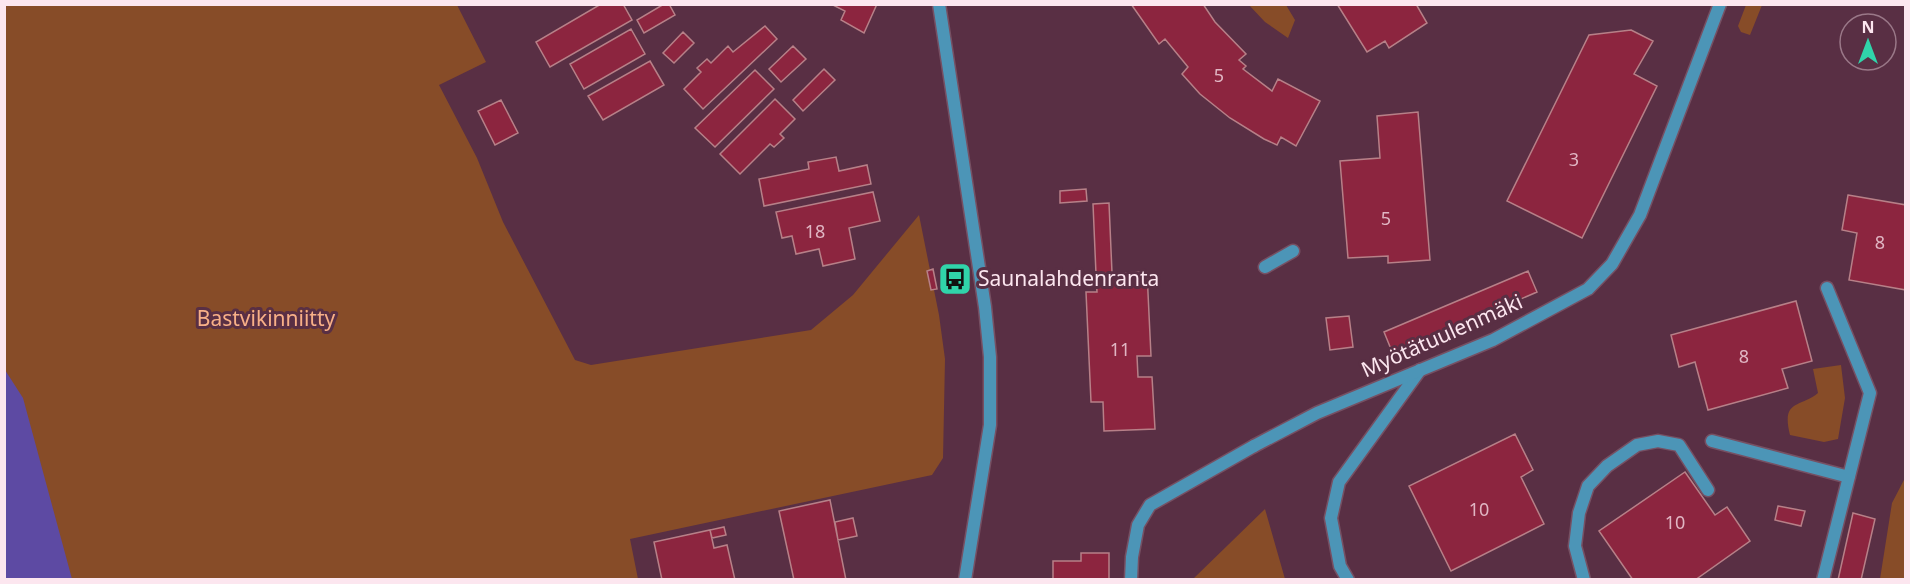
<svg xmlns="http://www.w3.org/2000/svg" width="1910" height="584" viewBox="0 0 1910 584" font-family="'Noto Sans',sans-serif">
<rect width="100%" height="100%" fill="#592f44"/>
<path fill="#874c28" d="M4,5H457L486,62L439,85L477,158L503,222L575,360L591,365L811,330L853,295L919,215L939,315L945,359L943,458L932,475L630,539L638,579H5Z
M1249,5H1286L1295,20L1288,38L1265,22Z
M1746,5H1762L1750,35L1741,32L1738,26Z
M1841,365L1845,398L1838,439L1824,442L1790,435C1781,399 1800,408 1818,393L1813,369Z
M1905,478V579H1880L1892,503Z
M1265,509L1285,579H1193Z"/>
<path fill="#5d4aa3" d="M5,370L23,398L72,579H5Z"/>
<path fill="#8c253f" stroke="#b78088" stroke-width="1.5" d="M601,4H623L632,20L550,67L536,42Z
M664,4H669L675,15L644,33L637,20Z
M831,4H877L864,33L841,20L845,11Z
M1131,4H1203L1215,22L1246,54L1239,60L1246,66L1243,69L1272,91L1278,79L1320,101L1296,146L1281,137L1277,145L1264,139L1230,118L1200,94L1182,74L1188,67L1165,39L1159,44Z
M1337,4H1416L1427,23L1389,48L1385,41L1367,52Z
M765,26L777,39L703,109L684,89L701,72L697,68L707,59L711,63L728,46L733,52Z
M631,29L645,54L584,89L570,64Z
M1631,30L1653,41L1634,74L1657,86L1582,238L1507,201L1589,35Z
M683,32L694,43L674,63L663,53Z
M793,46L806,59L781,82L769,69Z
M650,61L664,85L603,120L588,96Z
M824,69L835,80L803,111L793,100Z
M755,70L774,89L715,147L695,128Z
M775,99L795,119L780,134L784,138L774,147L770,144L740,174L720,154Z
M501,100L518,133L495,145L478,111Z
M1418,112L1430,260L1388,263V256L1348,258L1340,161L1380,158L1377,116Z
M836,157L839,171L867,165L871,184L764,206L759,179L809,169L808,162Z
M1086,189L1087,201L1060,203V191Z
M873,192L880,221L849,228L855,259L823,266L819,249L796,254L792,236L782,238L776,212Z
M1848,195L1906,205V290L1849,280L1857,233L1842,230Z
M1109,203L1112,273L1096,274L1093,204Z
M933,269L937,289L931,290L927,271Z
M1528,271L1537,292L1393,354L1384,332Z
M1147,272L1151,356H1137L1138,377H1152L1155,429L1104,431L1103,402H1091L1086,292H1097L1096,274Z
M1796,301L1812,361L1782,369L1788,388L1708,410L1695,362L1679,367L1671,335Z
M1349,316L1353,347L1330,350L1326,318Z
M1515,434L1533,470L1521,477L1544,524L1451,571L1409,486Z
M1685,472L1715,515L1727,507L1750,541L1695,580H1633L1599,531Z
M830,500L846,580H794L779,511Z
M1778,506L1805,511L1801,526L1775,520Z
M1853,513L1875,519L1861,580H1838Z
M853,518L857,536L838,540L835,522Z
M724,527L726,535L712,538L710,530Z
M710,530L714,548L727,545L735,580H662L654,542Z
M1081,553H1109V580H1053V561H1081Z"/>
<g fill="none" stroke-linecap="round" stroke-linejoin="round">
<defs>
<path id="service" d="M1265,267L1293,251
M1712,441L1849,477
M1131,580L1132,557L1138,525L1150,505L1254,446
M1348,580L1340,566L1331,518L1339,482L1420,370
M1584,580L1575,546L1579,513L1588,486L1607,466L1637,445L1658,441L1679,445L1708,490
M1823,580L1870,393L1827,288"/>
<path id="minor" d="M1254,446L1317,413L1493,340L1588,289L1612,264L1640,215L1720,4"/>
<path id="tertiary" d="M939,4L985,307L990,357V425L965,580"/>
</defs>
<use href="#service" stroke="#765063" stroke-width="15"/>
<use href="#minor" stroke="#765063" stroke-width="15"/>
<use href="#tertiary" stroke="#765063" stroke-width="15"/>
<use href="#service" stroke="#4c95b7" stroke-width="12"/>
<use href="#minor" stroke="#4c95b7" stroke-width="12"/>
<use href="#tertiary" stroke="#4c95b7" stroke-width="12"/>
</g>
<defs>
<symbol id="bus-square" viewBox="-11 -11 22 22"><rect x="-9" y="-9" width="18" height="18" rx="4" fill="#30d4aa" stroke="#592f44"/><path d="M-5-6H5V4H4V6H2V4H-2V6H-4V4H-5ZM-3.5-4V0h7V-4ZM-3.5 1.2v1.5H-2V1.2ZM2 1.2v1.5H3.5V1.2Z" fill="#111"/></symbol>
</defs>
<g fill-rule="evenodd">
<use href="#bus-square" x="936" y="260" width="38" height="38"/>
</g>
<g text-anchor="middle" stroke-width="6" stroke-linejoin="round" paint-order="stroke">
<g font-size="18" fill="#e0b6c3">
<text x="1219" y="82">5</text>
<text x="1574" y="166">3</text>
<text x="1386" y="225">5</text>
<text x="815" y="238">18</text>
<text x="1880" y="249">8</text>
<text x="1120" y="356">11</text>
<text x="1744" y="363">8</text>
<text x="1479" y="516">10</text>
<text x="1675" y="529">10</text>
</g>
<g font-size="21" fill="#fce6ef" stroke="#592f44" text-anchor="start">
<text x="978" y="286">Saunalahdenranta</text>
</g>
<g font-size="21" fill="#f8b087" stroke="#592f44">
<text x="266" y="326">Bastvikinniitty</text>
</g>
<g font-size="21" fill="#fce6ef" stroke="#592f44">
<text transform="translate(1442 336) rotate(-24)" y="7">Myötätuulenmäki</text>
</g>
</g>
<rect width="1910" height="584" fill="none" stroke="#fce6ef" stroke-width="12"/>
<g transform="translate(1868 42)"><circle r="28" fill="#592f44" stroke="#9a7888" stroke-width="1.5"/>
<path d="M0-4.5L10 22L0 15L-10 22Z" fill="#30d4aa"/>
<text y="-9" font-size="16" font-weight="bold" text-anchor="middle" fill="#fce6ef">N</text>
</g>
</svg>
